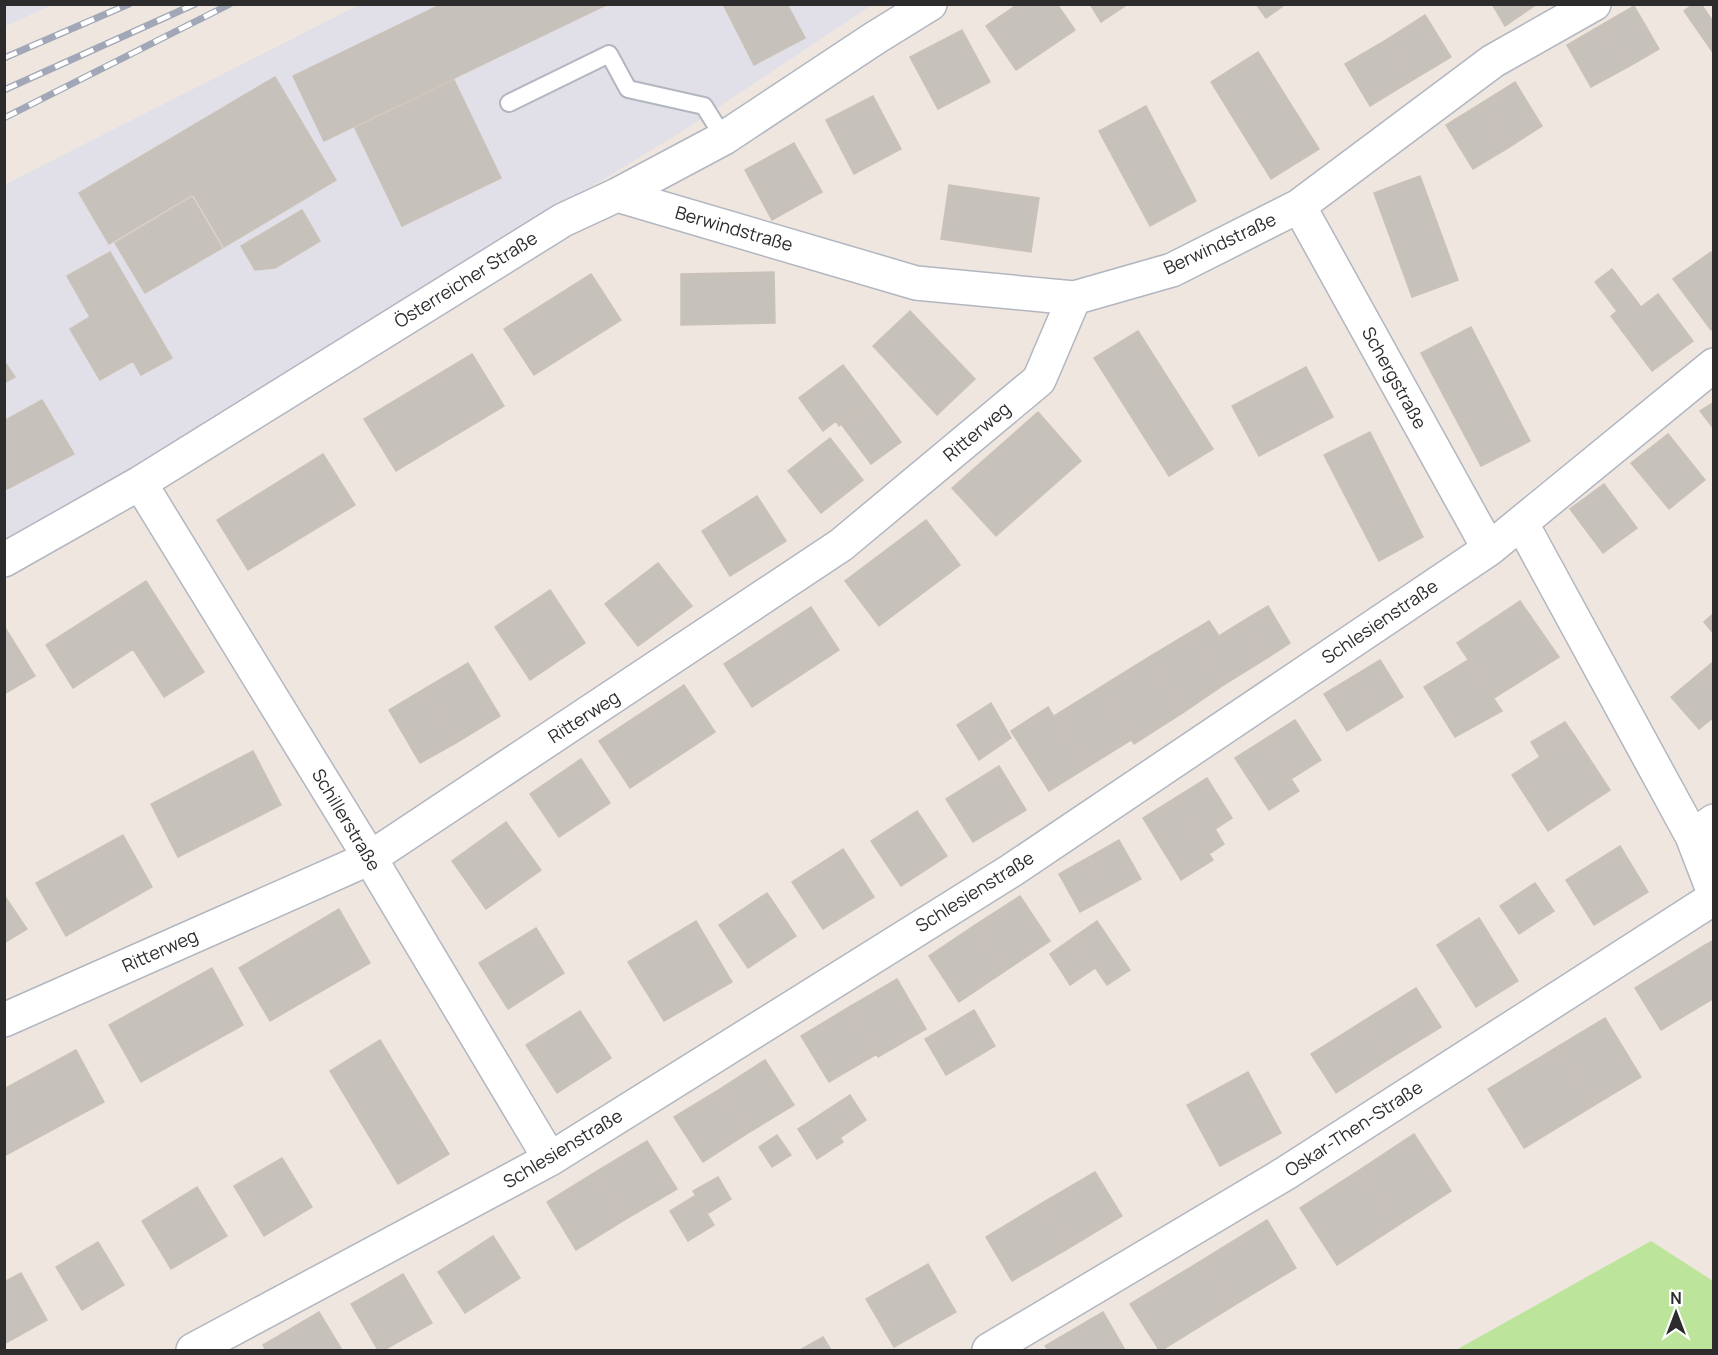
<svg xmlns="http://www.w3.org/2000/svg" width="1718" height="1355" viewBox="0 0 1718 1355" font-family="Manrope,sans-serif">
<rect width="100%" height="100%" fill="#eee6df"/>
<path fill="#e1dfe7" d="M5,4H53V5L5,26Z
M359,5H872L684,130L137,465L5,540L4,185Z"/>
<path fill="#bce59b" d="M1651,1241L1713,1281V1350H1456Z"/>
<path fill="#c6c1ba" stroke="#cac2b8" stroke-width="1.5" d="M442,4H608L324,141L293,76Z
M723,4H787L805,38L754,65Z
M1018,4H1057L1075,30L1016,70L986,26Z
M1090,4H1128L1101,22Z
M1256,4H1286L1266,18Z
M1492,4H1537L1505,26Z
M1693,4H1701L1714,23V54L1684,11Z
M1634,6L1659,49L1628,67L1603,24Z
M1425,15L1451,57L1411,81L1386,40Z
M1603,24L1628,67L1591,87L1567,45Z
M962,30L990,82L938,109L910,57Z
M1386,40L1411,81L1370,106L1345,64Z
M1258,52L1319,149L1271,179L1211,82Z
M275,77L336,180L224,247L193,194L109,244L79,193Z
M454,80L501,178L402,226L355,128Z
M1515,82L1542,126L1508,148L1480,104Z
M873,96L901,149L854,174L826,120Z
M1480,104L1508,148L1473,169L1446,125Z
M1146,106L1196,201L1150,226L1099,131Z
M794,143L822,192L772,220L745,170Z
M1420,176L1458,280L1412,297L1374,193Z
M949,185L1039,198L1031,252L941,239Z
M192,197L222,248L145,293L115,243Z
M302,210L320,241L275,268L255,270L241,246Z
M110,252L172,358L141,375L133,361L100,380L70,329L90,317L67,276Z
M1711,252L1714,255V328L1711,330L1673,279Z
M1612,269L1641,307L1658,294L1693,341L1652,371L1611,316L1617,311L1595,282Z
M774,272L775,323L681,325V274Z
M591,274L621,320L534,375L504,329Z
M910,311L975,379L937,415L873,346Z
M1471,327L1530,441L1481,466L1421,353Z
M1138,331L1213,449L1169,476L1094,358Z
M472,354L504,406L396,471L364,419Z
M4,361L15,377L4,383Z
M843,365L871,402L839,426L836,421L823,431L799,398Z
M1306,367L1333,417L1259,456L1232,406Z
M42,400L74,454L7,489L4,485V421Z
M871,402L901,442L871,464L841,424Z
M1714,402V429L1700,411Z
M1038,412L1081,461L996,536L952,488Z
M1370,432L1423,537L1379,561L1324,455Z
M1668,434L1705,480L1669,509L1631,463Z
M830,438L863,480L821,513L788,471Z
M323,454L355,505L248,570L217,520Z
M1604,484L1637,528L1603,553L1570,509Z
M757,496L786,541L730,576L702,531Z
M926,520L960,565L879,626L845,581Z
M658,563L692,606L638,646L605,604Z
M146,581L204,672L164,697L133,649L73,688L46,645Z
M550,590L585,643L530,680L495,627Z
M1520,601L1559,657L1494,698L1457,643Z
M1268,606L1290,643L1267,658L1243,621Z
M811,607L839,650L752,707L724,664Z
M1714,613V634L1704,622Z
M1209,621L1219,636L1243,621L1267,658L1222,686L1189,633Z
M4,626L35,676L4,694Z
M1189,633L1222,686L1184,712L1149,657Z
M1149,657L1184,712L1134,744L1099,688Z
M1380,660L1403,697L1375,714L1352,677Z
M1468,660L1502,711L1455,737L1424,687Z
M1714,661V687L1701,672Z
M468,663L500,716L456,743L424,689Z
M1701,672L1714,687V717L1699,729L1671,697Z
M1352,677L1375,714L1347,731L1324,694Z
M684,685L715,732L630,788L599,741Z
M1099,688L1131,740L1086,768L1054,716Z
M424,689L456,743L420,763L389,710Z
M991,703L1011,738L979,760L957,725Z
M1048,707L1086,768L1049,791L1011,731Z
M1295,720L1321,760L1291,779L1265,739Z
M1565,722L1574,735L1540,757L1531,742Z
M1574,735L1610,790L1548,831L1512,775Z
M1265,739L1299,791L1269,810L1235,758Z
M253,751L281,805L178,857L151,804Z
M581,759L610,803L559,837L530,794Z
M999,766L1026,810L973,842L946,799Z
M1207,778L1232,818L1215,829L1224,844L1209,854L1175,798Z
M1175,798L1213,860L1181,880L1143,818Z
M917,811L947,856L901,886L871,841Z
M506,822L541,870L486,909L452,861Z
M123,835L152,887L66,936L36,883Z
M1119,840L1141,879L1110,896L1089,857Z
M1620,846L1648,892L1594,925L1566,880Z
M843,849L874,897L823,929L792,882Z
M1089,857L1110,896L1080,912L1059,874Z
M1535,883L1554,911L1519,934L1500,906Z
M767,893L796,936L748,968L719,925Z
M4,895L27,929L4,943Z
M1020,896L1050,941L1005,971L975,925Z
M339,909L370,963L270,1021L239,968Z
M1479,918L1518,981L1476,1007L1437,945Z
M696,921L732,982L664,1021L628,962Z
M1097,921L1130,970L1107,985L1074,937Z
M975,925L1005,971L959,1002L929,956Z
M536,928L564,973L508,1009L479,963Z
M1074,937L1095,968L1070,985L1050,954Z
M1714,940V959L1705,945Z
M1705,945L1714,959V998L1661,1030L1635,988Z
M212,968L243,1025L141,1082L109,1025Z
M897,979L926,1029L878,1057L849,1007Z
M1416,988L1441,1027L1389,1059L1365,1020Z
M849,1007L877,1054L829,1082L801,1036Z
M974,1010L995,1046L970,1061L949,1025Z
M580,1011L611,1058L557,1093L526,1045Z
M1605,1018L1641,1077L1593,1106L1557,1047Z
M1365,1020L1389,1059L1336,1093L1311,1054Z
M949,1025L970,1061L946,1075L925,1039Z
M380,1040L449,1154L398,1184L330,1071Z
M1557,1047L1593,1106L1524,1148L1488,1089Z
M76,1050L104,1102L4,1156V1089Z
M765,1060L794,1105L748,1133L720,1089Z
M1248,1072L1281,1133L1220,1166L1187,1105Z
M720,1089L748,1133L703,1162L674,1117Z
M850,1095L866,1120L841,1137L824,1112Z
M824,1112L843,1142L817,1159L798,1129Z
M1414,1134L1451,1191L1397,1226L1361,1169Z
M777,1135L791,1155L772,1167L759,1147Z
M647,1141L677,1189L626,1219L597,1171Z
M282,1158L312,1207L264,1236L234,1186Z
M1361,1169L1397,1226L1337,1265L1300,1208Z
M597,1171L626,1219L576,1250L547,1202Z
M1095,1172L1122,1216L1069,1248L1042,1203Z
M718,1177L731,1199L707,1214L693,1191Z
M197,1187L227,1236L171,1269L142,1221Z
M696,1195L714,1225L688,1241L670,1211Z
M1042,1203L1069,1248L1012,1281L986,1237Z
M1267,1220L1296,1268L1233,1306L1204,1259Z
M493,1236L520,1278L465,1313L438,1272Z
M98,1242L124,1285L82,1310L56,1267Z
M1204,1259L1233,1306L1162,1350H1159L1130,1304Z
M928,1264L956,1312L894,1347L866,1299Z
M21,1273L47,1320L4,1344V1282Z
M403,1274L432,1323L384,1350H378L351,1304Z
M319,1312L342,1350H266L263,1345Z
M1103,1312L1125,1350H1048L1045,1346Z
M823,1337L831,1350H800Z"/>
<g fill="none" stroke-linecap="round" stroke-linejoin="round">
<defs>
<path id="service" d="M509,103L609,54L628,89L704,106L724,138"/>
<path id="minor" d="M617,195L916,283L1074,298L1172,270L1299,206L1493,61L1594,4
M1299,206L1489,549
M140,483L370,858L550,1159
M1522,524L1692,836
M4,560L140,483L563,220L617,195L724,138L875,38L930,4
M1714,821L1692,836L1714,893
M4,1020L370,858L841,545L1039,380L1074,298
M193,1350L550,1159L1012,870L1489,549L1714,365
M989,1350L1286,1173L1714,898"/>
</defs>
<use href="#service" stroke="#b2b6c0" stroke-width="20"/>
<use href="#minor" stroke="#b2b6c0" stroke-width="36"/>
<use href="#service" stroke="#fff" stroke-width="16"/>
<use href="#minor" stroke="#fff" stroke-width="33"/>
<defs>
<path id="rail" d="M4,58L129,4
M4,90L195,4
M4,118L230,4"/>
</defs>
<use href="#rail" stroke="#a1a7b7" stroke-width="7"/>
<use href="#rail" stroke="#fff" stroke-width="4.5" stroke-dasharray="14" stroke-linecap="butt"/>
</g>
<g text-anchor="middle" stroke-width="6" stroke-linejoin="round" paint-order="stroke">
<g font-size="18" fill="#2c2c2c" stroke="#fff">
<text transform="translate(734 229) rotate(16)" y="6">Berwindstraße</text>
<text transform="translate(1220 244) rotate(-25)" y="6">Berwindstraße</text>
<text transform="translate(466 280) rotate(-32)" y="6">Österreicher Straße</text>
<text transform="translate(1394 378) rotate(61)" y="6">Schergstraße</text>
<text transform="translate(977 432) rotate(-40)" y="6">Ritterweg</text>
<text transform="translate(1380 622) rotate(-34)" y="6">Schlesienstraße</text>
<text transform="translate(584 717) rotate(-33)" y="6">Ritterweg</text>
<text transform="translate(346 820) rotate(59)" y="6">Schillerstraße</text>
<text transform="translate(975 892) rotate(-32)" y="6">Schlesienstraße</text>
<text transform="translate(160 951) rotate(-24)" y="6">Ritterweg</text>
<text transform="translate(1354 1129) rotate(-33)" y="6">Oskar-Then-Straße</text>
<text transform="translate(563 1149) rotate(-31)" y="6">Schlesienstraße</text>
</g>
</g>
<rect width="1718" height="1355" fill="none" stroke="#2c2c2c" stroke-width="12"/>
<g transform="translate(1676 1313)" stroke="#ffffff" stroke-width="4.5" paint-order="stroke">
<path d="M0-4.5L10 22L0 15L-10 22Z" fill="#2c2c2c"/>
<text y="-9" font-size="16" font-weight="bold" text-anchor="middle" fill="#2c2c2c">N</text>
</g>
</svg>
